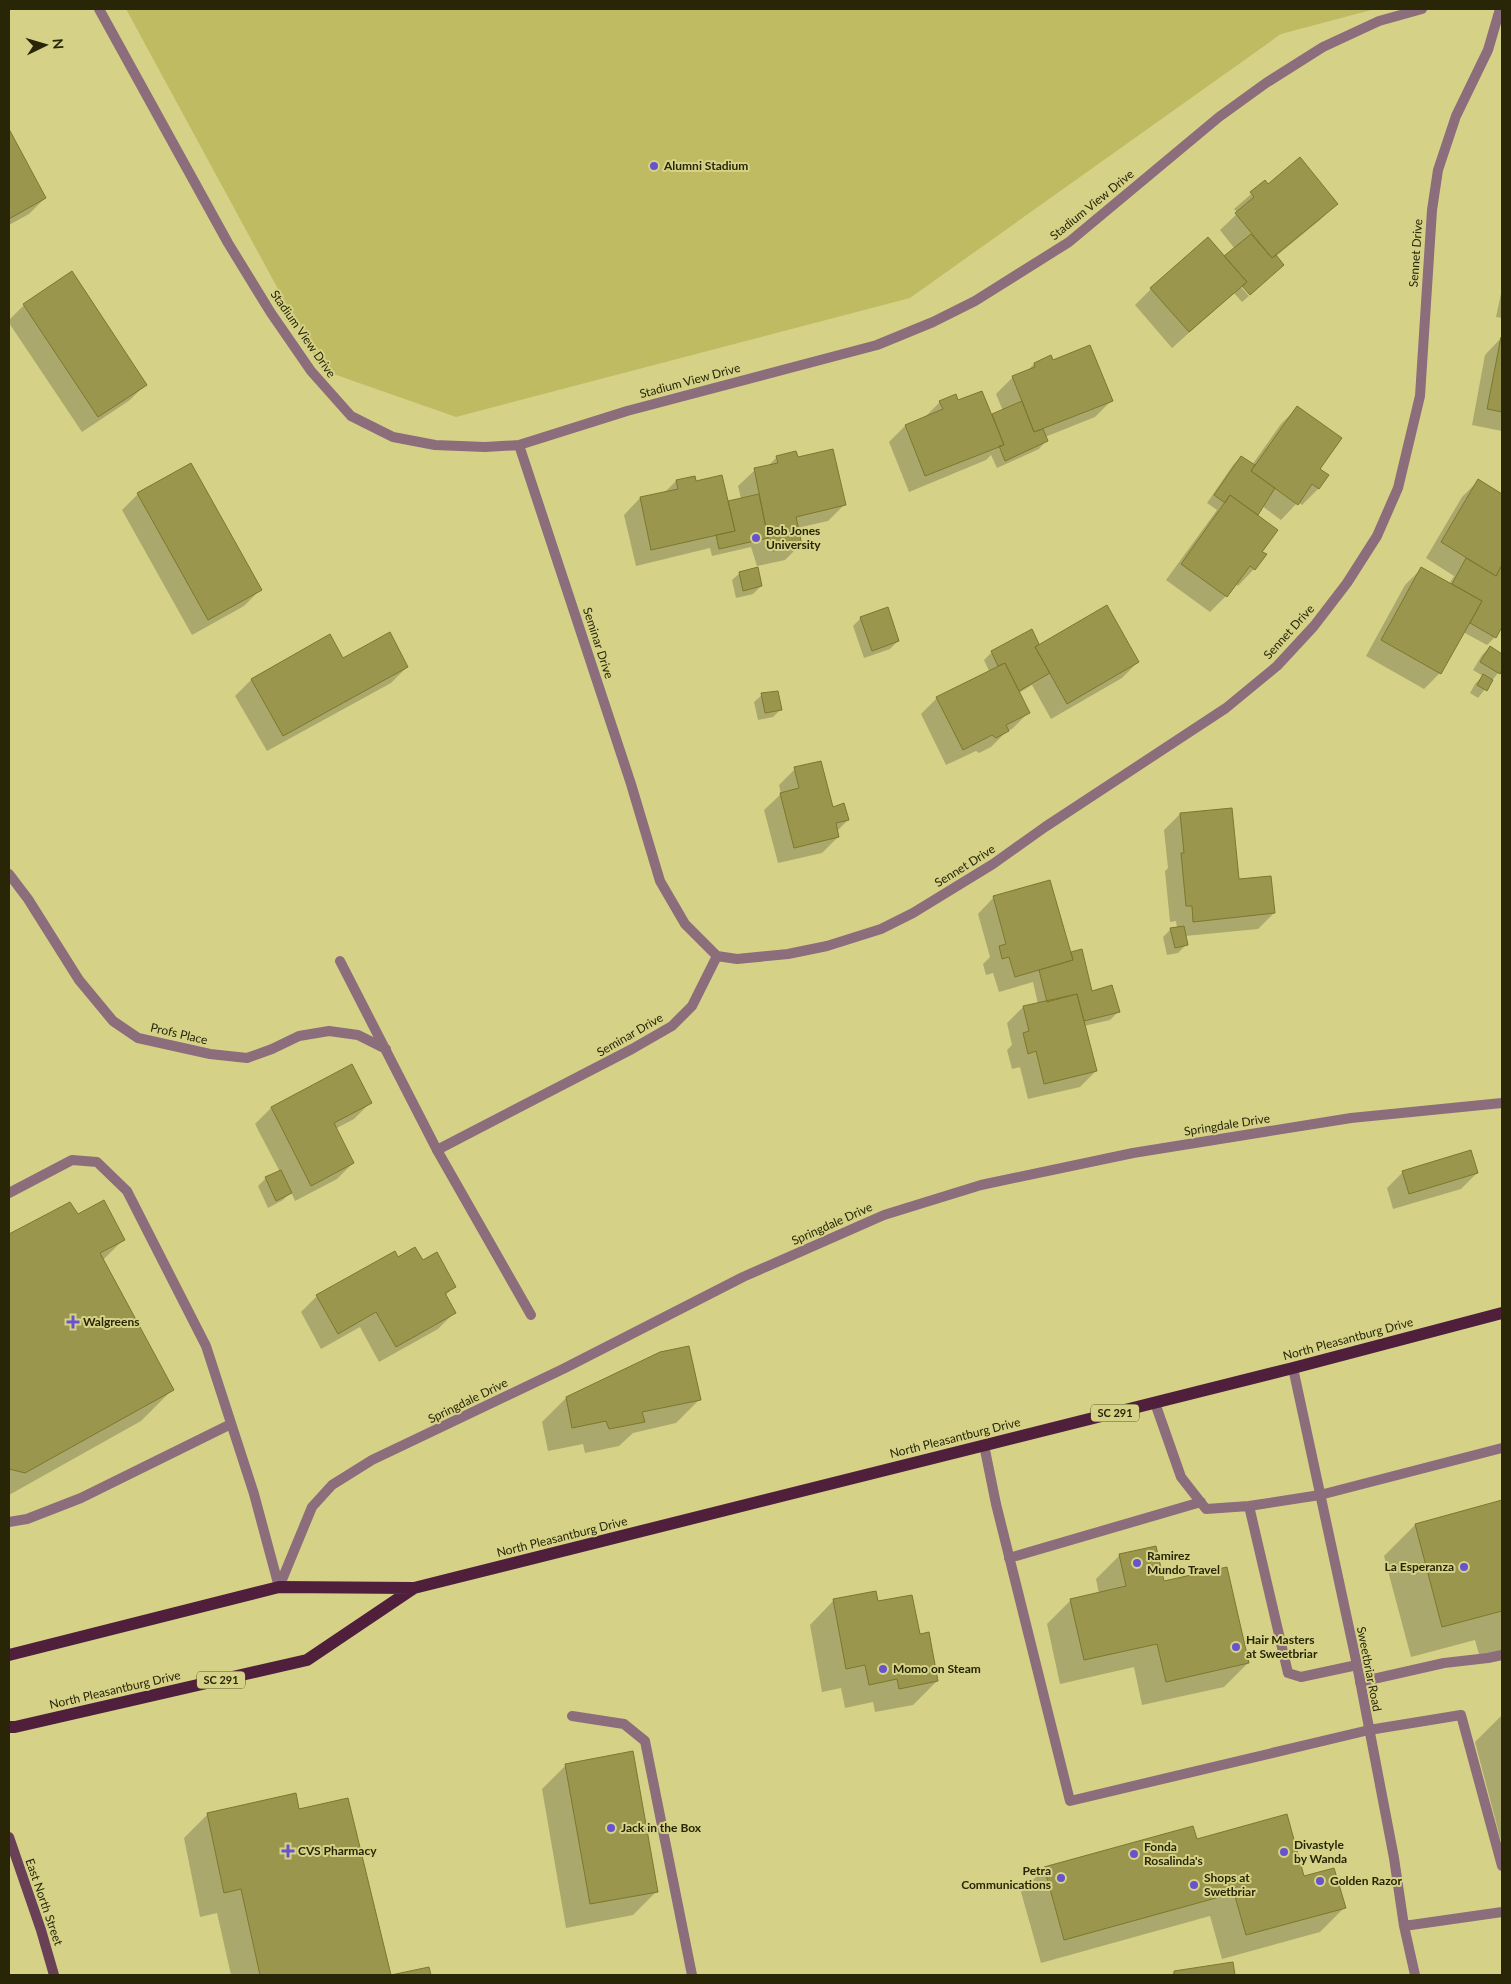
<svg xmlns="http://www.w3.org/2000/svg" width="1511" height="1984" viewBox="0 0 1511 1984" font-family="Lato,sans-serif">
<rect width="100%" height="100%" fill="#d5d287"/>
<path fill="#bfbb63" d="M126,9H1375L1281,34L910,298L456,417L322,370Z"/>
<path fill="#0003" d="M9,132L45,198L29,214L9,225Z
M1265,182L1267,186L1336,204L1320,220L1240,286L1249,296L1242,302L1234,293L1172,348L1135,305L1151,289L1224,258L1235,249L1220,230L1238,213L1234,209Z
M72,273L146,384L130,400L82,432L9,323V320L24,305Z
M1502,289V318L1496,317Z
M1501,338L1502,339V431L1472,425L1485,355Z
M1052,361L1111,401L1095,417L1045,437L1046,441L1039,449L997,468L991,455L986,460L909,492L889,442L905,426L924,418L940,402H957L991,416L1003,411L996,394L1013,377L1026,372L1034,364Z
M1297,408L1319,469L1327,475L1318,489L1302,505L1298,502L1281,520L1262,506L1256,515L1260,552L1254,569L1238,586L1236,584L1226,596L1210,612L1166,580L1217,510L1207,503L1233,465L1241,457L1252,465L1281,424Z
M777,457L797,459L844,505L828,521L797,528L801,544L785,560L757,566L751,547L712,556L710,548L636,566L624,515L640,498L664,493L676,481L694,477L695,483L727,503L741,499L738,486L755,470L768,466Z
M1478,481L1502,496V624L1495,637L1487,645L1463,632L1440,673L1424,689L1366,656L1405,585L1421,569L1449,584L1454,576L1426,558L1462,497Z
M138,494L260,590L244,606L192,635L122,510Z
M740,573L761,586L753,594L736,598L732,580Z
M861,618L898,641L890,649L864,658L853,626Z
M1490,647L1502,655V668L1478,698L1470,693L1475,684L1483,676L1473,670L1482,655Z
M1034,648L1138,662L1122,678L1051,719L1032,685L1019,693L1028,713L1012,729L1007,731L991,747L979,753L976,751L946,765L921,714L937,698L989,671L984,660L992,652Z
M343,660L407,667L391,683L267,751L235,696L251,680Z
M762,695L780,710L773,717L758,720L754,702Z
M795,769L832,808L848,820L837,831L838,837L822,853L778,863L764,810L781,794L779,785Z
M1180,814L1238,880L1274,913L1258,929L1185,936L1186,945L1178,953L1167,955L1163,937L1171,929L1177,928L1176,921L1170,922L1165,871L1168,868L1164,830Z
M994,897L1070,954L1081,951L1091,992L1118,1012L1110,1020L1084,1026L1096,1071L1080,1087L1028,1099L1020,1067L1012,1069L1007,1050L1012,1045L1007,1023L1023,1007L1038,1004L1033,982L999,992L993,973L986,975L983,964L990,957L978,914Z
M351,1066L370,1103L354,1119L335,1129L353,1163L337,1179L295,1201L291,1192L283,1200L268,1208L258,1186L266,1178L280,1172L255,1124L271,1108Z
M1403,1172L1477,1173L1461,1189L1393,1209L1387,1188Z
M70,1203L78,1215L123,1240L103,1260L172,1390L141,1421L9,1495V1236Z
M398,1258L454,1287L445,1296L454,1313L438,1329L379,1362L360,1327L321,1349L301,1312L317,1296Z
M566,1398L700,1399L676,1423L633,1433L619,1446L585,1453L583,1444L548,1451L542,1422Z
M1502,1502V1656L1481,1661L1475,1640L1411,1657L1384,1556L1415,1525Z
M1120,1555L1163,1582L1248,1663L1224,1687L1142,1705L1134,1667L1060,1684L1047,1624L1071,1600L1099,1594L1096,1579Z
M833,1601L878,1603L919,1635L937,1681L913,1705L875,1712L873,1702L845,1708L841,1688L822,1692L810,1625Z
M1502,1715V1845L1475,1742Z
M566,1765L657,1891L633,1915L566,1928L542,1789Z
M347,1800L390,1975H231L217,1913L200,1917L184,1838L208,1814L298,1810Z
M1196,1840L1303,1878L1344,1908L1320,1932L1222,1959L1210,1916L1041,1963L1021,1892L1045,1868Z
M1232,1963L1234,1975H1171L1174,1972Z"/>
<path fill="#9a964d" stroke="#7c782d" d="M9,129L46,198L9,219Z
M1300,157L1338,204L1272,258L1235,213L1254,197L1250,192L1265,180L1268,184Z
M1251,234L1272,258L1276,255L1284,265L1250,295L1242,286L1247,282L1224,256Z
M1208,237L1247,282L1189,332L1150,288Z
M72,271L147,385L98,417L23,304Z
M1501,337H1502V412L1487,409Z
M1090,345L1113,401L1034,432L1012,376L1035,367L1034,363L1051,355L1053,360Z
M982,391L1004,445L925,476L905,425L943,409L939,401L956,394L958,400Z
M1022,401L1034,432L1043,429L1048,441L1005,461L999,446L1004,445L992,414Z
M1297,406L1342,438L1320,469L1329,475L1319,489L1312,484L1298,505L1251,471Z
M833,449L846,505L796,517L802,545L773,551L768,538L754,468L778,463L776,456L796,451L798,457Z
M1241,456L1255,465L1251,471L1275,488L1258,515L1230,495L1225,503L1214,495Z
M191,463L262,590L208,620L137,493Z
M722,475L735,531L651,550L640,497L678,489L676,480L695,476L696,481Z
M1478,479L1502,494V565L1496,576L1441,542Z
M759,494L768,538L719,549L716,535L735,531L728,501Z
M1230,495L1278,530L1262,552L1267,554L1255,570L1250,566L1227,597L1181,564Z
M1466,558L1496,576L1502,565V627L1496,638L1470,623L1482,601L1452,584Z
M758,567L762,586L743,591L739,572Z
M1421,567L1482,601L1441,674L1381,640Z
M1107,605L1139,662L1067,704L1035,647Z
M888,607L899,641L872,651L860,617Z
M1032,629L1039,644L1035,647L1050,673L1019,691L1005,663L998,666L991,651Z
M390,632L408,667L283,736L251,679L330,634L343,658Z
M1490,646L1502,654V670L1500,674L1480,662Z
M1005,663L1030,713L1006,725L1009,731L996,738L992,735L963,750L936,697Z
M1483,674L1493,680L1487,691L1477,685Z
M778,691L782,710L765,713L761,693Z
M821,761L833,807L844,803L849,820L836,823L839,837L794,848L780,793L799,788L794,767Z
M1232,808L1239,879L1271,876L1275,913L1193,922L1192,906H1186L1181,853H1184L1180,813Z
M1050,880L1073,960L1015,977L1009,957L1002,959L999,946L1006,944L993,896Z
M1184,926L1188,945L1175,948L1170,928Z
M1082,949L1092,991L1112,985L1120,1012L1084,1021L1077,994L1047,1002L1039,970L1073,960L1071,952Z
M1077,994L1097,1071L1044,1084L1036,1051L1028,1054L1023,1033L1029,1031L1023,1006Z
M352,1064L372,1103L334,1123L354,1163L311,1186L271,1107Z
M1471,1150L1478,1173L1409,1194L1402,1171Z
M281,1170L292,1193L276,1201L265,1177Z
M104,1200L125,1240L100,1253L174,1390L25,1473L9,1469V1234L70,1202L78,1214Z
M415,1247L423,1260L437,1252L456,1287L445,1293L456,1313L396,1347L376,1312L338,1334L316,1295L395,1251L398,1257Z
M689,1346L701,1400L642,1412L645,1422L609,1429L606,1421L572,1428L566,1397L660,1352Z
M1502,1500V1611L1442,1627L1415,1524Z
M1156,1546L1164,1581L1227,1567L1249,1663L1166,1682L1157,1644L1084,1660L1070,1599L1126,1586L1119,1554Z
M876,1591L878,1601L912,1595L920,1634L929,1632L938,1681L899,1689L897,1679L869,1685L865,1665L846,1669L833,1599Z
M633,1751L658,1892L590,1904L565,1764Z
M296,1793L299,1809L348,1798L391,1975L429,1967L431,1975H260L241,1889L224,1893L207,1813Z
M1287,1814L1304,1876L1334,1868L1346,1908L1246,1935L1234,1893L1064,1940L1044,1867L1193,1826L1197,1839Z
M1233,1962L1235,1975H1174V1971Z"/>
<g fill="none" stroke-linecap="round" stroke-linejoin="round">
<path stroke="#8b6d7c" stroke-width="10" d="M437,1150L531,1315
M9,1193L72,1160L97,1162L127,1191L206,1346L254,1494L279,1587
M1155,1403L1181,1477L1206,1509L1249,1506L1320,1495L1502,1448
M984,1445L996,1504L1070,1801L1369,1730L1461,1715L1502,1866
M1249,1506L1288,1673L1301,1677L1357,1665
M9,1522L27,1519L81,1498L231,1424
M1009,1558L1201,1502
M1360,1682L1444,1663L1488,1658L1502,1655
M572,1716L624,1724L645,1741L692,1975"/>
<path stroke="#8b6d7c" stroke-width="10" d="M99,9L228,243L271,313L311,371L351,416L393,437L435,445L485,447L519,445L627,411L877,345L933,322L975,301L1069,242L1219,117L1266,83L1323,47L1379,21L1422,9
M9,874L28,899L79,980L113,1021L138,1038L210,1054L247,1058L272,1049L299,1036L329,1031L358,1035L386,1049
M717,956L737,959L788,954L827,946L881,929L913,913L993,864L1045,827L1226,708L1277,666L1314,626L1347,583L1377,536L1398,488L1420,396L1432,210L1438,170L1456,116L1488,50L1500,9
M340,961L437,1150L632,1049L672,1026L692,1006L717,956L685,924L660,881L631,784L519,445
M1293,1368L1357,1665L1394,1858L1404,1926L1415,1975
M279,1587L312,1507L332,1485L372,1460L563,1369L743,1277L884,1215L981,1185L1133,1153L1351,1118L1502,1103
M1404,1926L1502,1912"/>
<path stroke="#694056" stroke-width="10" d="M9,1837L41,1930L54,1975"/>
<path stroke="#4f1f3b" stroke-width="12" d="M9,1655L279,1587L414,1588L1293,1368L1502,1313
M9,1727H15L307,1660L414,1588"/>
</g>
<g fill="#6753cd" stroke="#d5d287" stroke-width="2">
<circle cx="654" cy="166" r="5"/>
<circle cx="756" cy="538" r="5"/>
<path d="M70.5 1314.5h5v5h5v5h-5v5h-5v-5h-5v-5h5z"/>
<circle cx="1137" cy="1563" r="5"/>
<circle cx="1464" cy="1567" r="5"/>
<circle cx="1236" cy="1647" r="5"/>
<circle cx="883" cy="1669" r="5"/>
<circle cx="611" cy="1828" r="5"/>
<path d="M285.5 1843.5h5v5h5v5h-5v5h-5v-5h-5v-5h5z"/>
<circle cx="1284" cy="1852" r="5"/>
<circle cx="1134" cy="1854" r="5"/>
<circle cx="1061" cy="1878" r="5"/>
<circle cx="1320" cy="1881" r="5"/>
<circle cx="1194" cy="1885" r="5"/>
</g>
<g text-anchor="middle" stroke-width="4" stroke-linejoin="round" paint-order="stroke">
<g fill="#d5d287" stroke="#5c5a2d" stroke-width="1">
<rect x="1091" y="1404.5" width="48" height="17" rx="4"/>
<rect x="197" y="1671.5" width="48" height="17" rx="4"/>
</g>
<g font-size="11" font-weight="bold" fill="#282607">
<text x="1115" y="1417">SC 291</text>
<text x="221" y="1684">SC 291</text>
</g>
<g font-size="12" font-weight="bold" fill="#282607" stroke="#d5d287" text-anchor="start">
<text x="664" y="170">Alumni Stadium</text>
<text x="766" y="535">Bob Jones<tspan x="766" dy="14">University</tspan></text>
<text x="83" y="1326">Walgreens</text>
<text x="1147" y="1560">Ramirez<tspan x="1147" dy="14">Mundo Travel</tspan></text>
<text x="1454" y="1571" text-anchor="end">La Esperanza</text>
<text x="1246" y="1644">Hair Masters<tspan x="1246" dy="14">at Sweetbriar</tspan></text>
<text x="893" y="1673">Momo on Steam</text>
<text x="621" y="1832">Jack in the Box</text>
<text x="1294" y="1849">Divastyle<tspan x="1294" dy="14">by Wanda</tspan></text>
<text x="1144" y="1851">Fonda<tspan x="1144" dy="14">Rosalinda's</tspan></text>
<text x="298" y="1855">CVS Pharmacy</text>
<text x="1051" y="1875" text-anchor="end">Petra<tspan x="1051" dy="14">Communications</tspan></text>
<text x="1204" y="1882">Shops at<tspan x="1204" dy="14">Swetbriar</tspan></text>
<text x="1330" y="1885">Golden Razor</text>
</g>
<g font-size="12" fill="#282607" stroke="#d5d287">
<text transform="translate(1092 205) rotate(-39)" y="4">Stadium View Drive</text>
<text transform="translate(1416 253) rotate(-86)" y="4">Sennet Drive</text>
<text transform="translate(303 334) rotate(55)" y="4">Stadium View Drive</text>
<text transform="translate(690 381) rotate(-15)" y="4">Stadium View Drive</text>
<text transform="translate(1289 632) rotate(-48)" y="4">Sennet Drive</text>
<text transform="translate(598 643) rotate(72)" y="4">Seminar Drive</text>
<text transform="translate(965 866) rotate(-32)" y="4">Sennet Drive</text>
<text transform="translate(179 1034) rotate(13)" y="4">Profs Place</text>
<text transform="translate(630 1035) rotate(-30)" y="4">Seminar Drive</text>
<text transform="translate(1227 1125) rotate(-9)" y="4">Springdale Drive</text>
<text transform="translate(832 1224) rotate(-24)" y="4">Springdale Drive</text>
<text transform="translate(1348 1339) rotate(-15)" y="4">North Pleasantburg Drive</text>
<text transform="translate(468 1401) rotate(-26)" y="4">Springdale Drive</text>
<text transform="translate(955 1438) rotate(-14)" y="4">North Pleasantburg Drive</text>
<text transform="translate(562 1537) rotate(-14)" y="4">North Pleasantburg Drive</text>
<text transform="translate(1369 1669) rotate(79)" y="4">Sweetbriar Road</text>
<text transform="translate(115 1690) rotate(-13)" y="4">North Pleasantburg Drive</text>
<text transform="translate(44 1902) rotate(71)" y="4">East North Street</text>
</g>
</g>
<rect width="1511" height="1984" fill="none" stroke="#282607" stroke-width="20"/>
<g transform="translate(45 45) rotate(85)" stroke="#d5d287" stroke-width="4" paint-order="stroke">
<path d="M0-4L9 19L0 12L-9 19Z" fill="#282607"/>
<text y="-8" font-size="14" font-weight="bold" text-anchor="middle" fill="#282607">N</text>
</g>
</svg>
